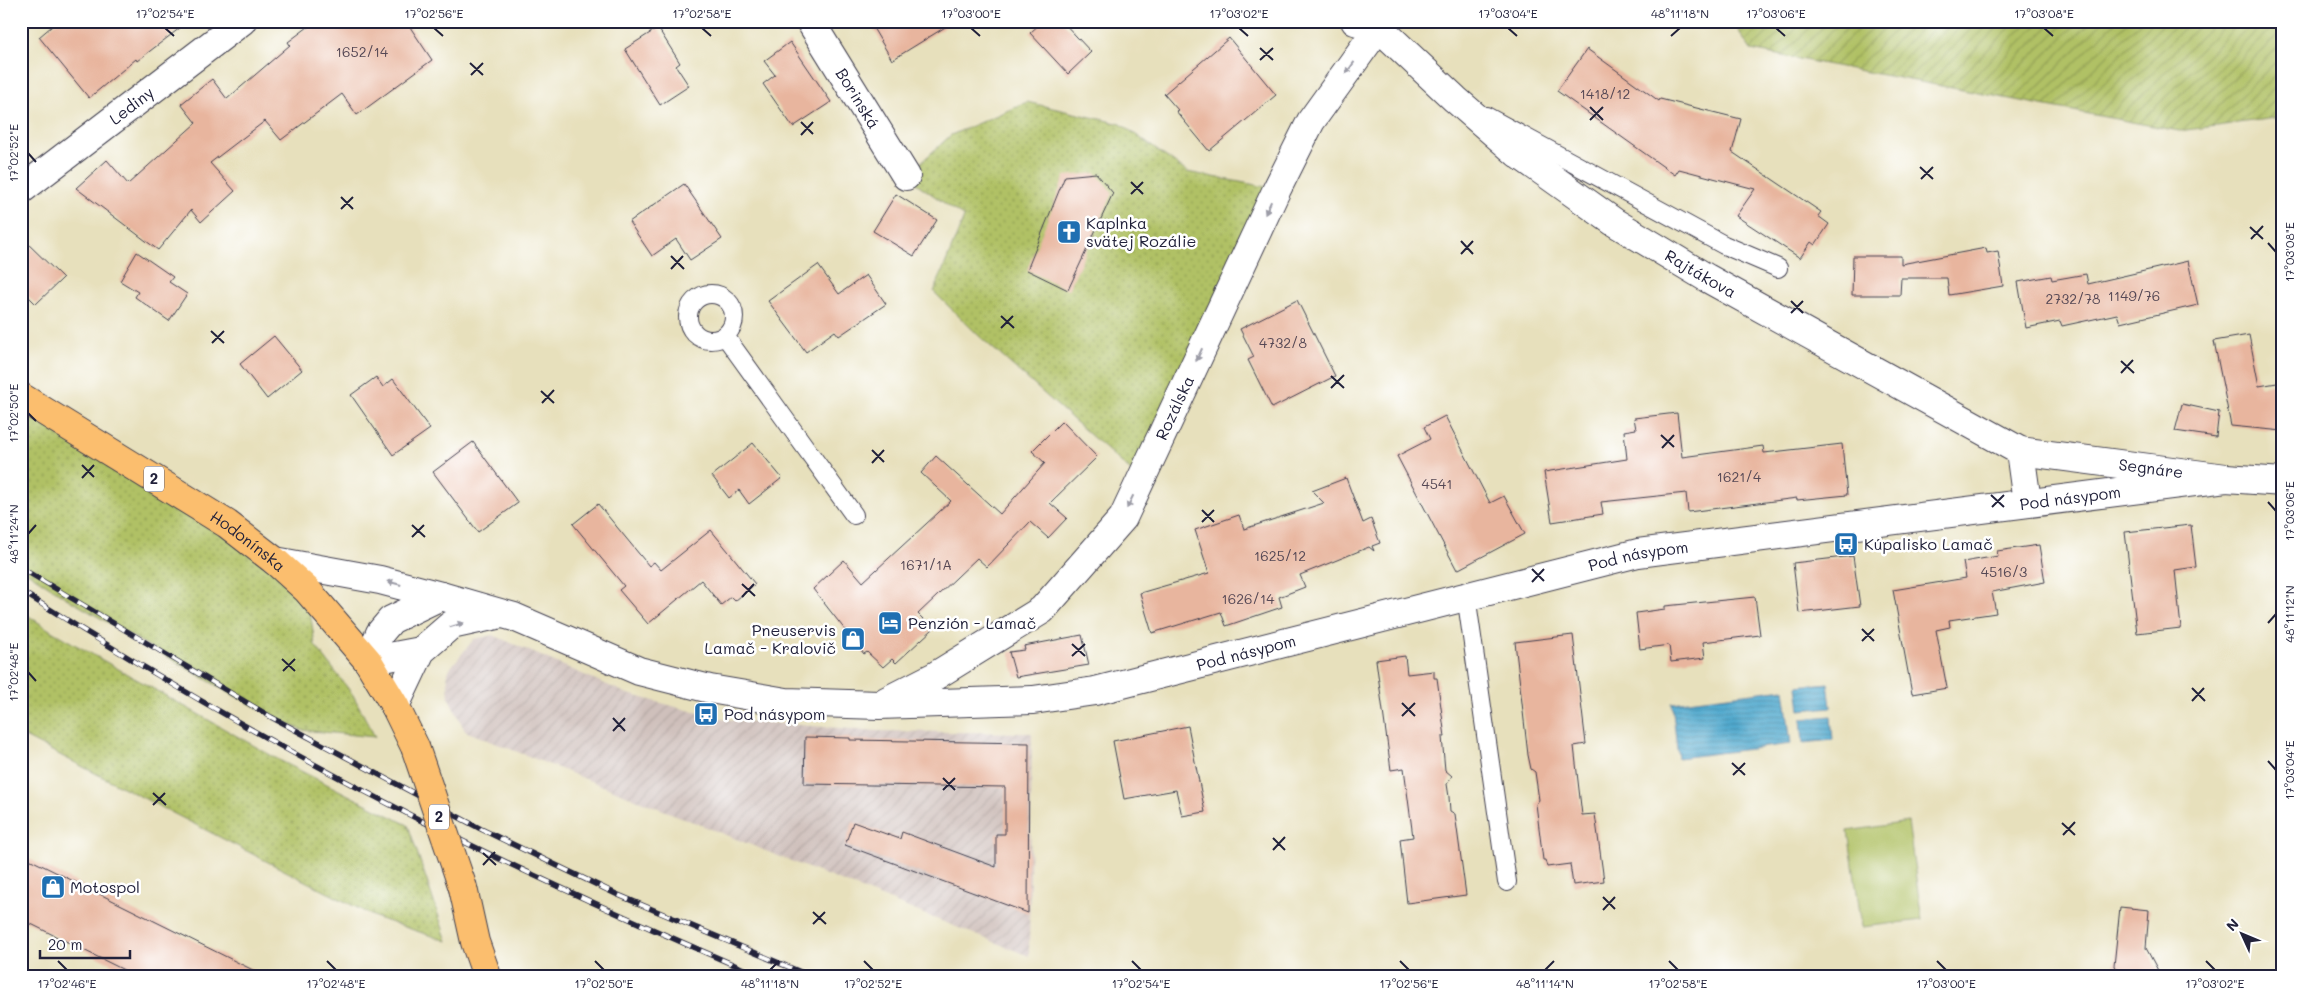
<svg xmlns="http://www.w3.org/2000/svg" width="2304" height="997" viewBox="0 0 2304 997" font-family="Mali,sans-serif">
<defs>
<pattern id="industrial-furrows" width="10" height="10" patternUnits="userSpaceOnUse" patternTransform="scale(1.25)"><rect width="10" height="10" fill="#cfc0bb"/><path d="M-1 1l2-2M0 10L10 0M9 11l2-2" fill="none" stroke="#b1a5a2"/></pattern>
<pattern id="grass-dots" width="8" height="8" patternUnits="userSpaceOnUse" patternTransform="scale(1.25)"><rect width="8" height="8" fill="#b0c165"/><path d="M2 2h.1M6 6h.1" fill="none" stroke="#8f9c54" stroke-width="1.8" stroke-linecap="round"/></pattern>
<pattern id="garden-furrows" width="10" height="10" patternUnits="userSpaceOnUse" patternTransform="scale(1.25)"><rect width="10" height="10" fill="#b0c165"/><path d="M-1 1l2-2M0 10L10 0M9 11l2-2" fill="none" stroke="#8f9c54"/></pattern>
<pattern id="water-rules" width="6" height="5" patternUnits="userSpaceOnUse" patternTransform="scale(1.25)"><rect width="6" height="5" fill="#50a9ce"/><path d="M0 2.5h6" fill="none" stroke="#4289a8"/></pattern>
</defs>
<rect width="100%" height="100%" fill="#fff"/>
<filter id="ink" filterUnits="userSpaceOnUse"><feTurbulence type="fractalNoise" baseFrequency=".02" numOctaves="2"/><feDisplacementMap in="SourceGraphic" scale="10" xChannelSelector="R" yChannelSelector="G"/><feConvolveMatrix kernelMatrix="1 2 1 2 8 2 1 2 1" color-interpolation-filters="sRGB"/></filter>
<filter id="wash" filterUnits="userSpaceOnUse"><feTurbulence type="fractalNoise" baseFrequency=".0096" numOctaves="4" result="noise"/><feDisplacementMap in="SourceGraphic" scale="20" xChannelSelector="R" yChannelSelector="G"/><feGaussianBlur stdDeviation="1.12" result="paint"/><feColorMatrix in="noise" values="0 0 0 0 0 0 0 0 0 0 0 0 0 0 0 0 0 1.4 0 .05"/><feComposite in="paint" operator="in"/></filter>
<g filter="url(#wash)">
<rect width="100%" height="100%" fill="#e7e0bc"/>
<path fill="url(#industrial-furrows)" d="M493,635L628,694L721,719L878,731L1032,733L1029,956L465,731L449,698L447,672L474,639Z"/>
<path fill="url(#grass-dots)" stroke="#697250" d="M1027,102L1121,124L1187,172L1277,189L1141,480L978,335L934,292L964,217L906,176L951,135Z
M21,397L307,590L315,645L353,695L375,737L301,730L233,695L71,601L21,568Z
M21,611L53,632L281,761L408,825L447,941L377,918L21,735Z"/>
<path fill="url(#garden-furrows)" stroke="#697250" d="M1732,21H2283V117L2179,131L1751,50Z"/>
<path fill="#b0c165" stroke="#697250" d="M1908,822L1922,920L1862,927L1848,831Z"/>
<path fill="url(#water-rules)" stroke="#396684" d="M1828,683L1831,707L1800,710L1797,686Z
M1784,689L1791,744L1678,758L1672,703Z
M1831,716L1833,740L1803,743L1801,719Z"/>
<g id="blocks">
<path fill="#e8b59e" d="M58,21H189L137,61L136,59L89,98L39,37Z
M316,21H406L432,60L357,115L342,94L281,140L265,121L210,163L235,191L201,222L191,210L158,250L76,188L107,160L128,184L196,123L181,104L212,79L227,99L290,45L288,42Z
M869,21H955L892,60Z
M1043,21H1062L1091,52L1068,74L1030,33Z
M658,28L680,63L676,66L689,86L660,105L625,49Z
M1229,38L1276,95L1209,151L1176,111L1178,110L1164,94Z
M790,42L831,102L793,127L763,84L775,75L764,61Z
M1587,49L1659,101L1660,99L1741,119L1732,152L1821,212L1818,216L1829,224L1815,245L1811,242L1800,258L1736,216L1755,189L1679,169L1675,175L1557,91Z
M1096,173L1113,193L1068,290L1027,270L1065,176Z
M684,184L722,239L690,260L676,239L652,256L629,222Z
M896,194L937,220L914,256L873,231Z
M21,237L63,278L36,304L21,289Z
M1986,248L1987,253L1998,251L2003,286L1949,295L1947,278H1901L1900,295H1852L1853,256H1901V264Z
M137,252L173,277L169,282L187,294L169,321L135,297L138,292L120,281Z
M2188,261L2198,305L2120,323L2117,314L2062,326L2060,321L2026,328L2018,282L2051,276L2052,280L2086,274L2088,284Z
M818,265L839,294L866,275L886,304L839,336L835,331L806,352L768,301Z
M1297,300L1335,376L1272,408L1248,360L1254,357L1240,329Z
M2249,335L2259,386L2283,382V431L2231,426L2214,341Z
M274,336L302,370L267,399L240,364Z
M376,377L383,387L393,379L430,429L393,455L351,395Z
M2182,404L2219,412L2216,437L2175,431Z
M1677,413L1682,457L1763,446L1764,453L1842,444L1847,495L1797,500V498L1688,512L1686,493L1601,502L1603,514L1552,522L1544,472L1627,459L1624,431L1636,429L1634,418Z
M1445,416L1490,503L1504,496L1525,534L1457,570L1397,456L1430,439L1424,427Z
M1062,421L1097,457L1050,503L1067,518L1048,538L1030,522L987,567L977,558L918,614L933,629L896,663L892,659L883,667L867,652L864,654L813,589L844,560L863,582L951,501L921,473L936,456L1000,514L1045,463L1032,451Z
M473,442L518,503L478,532L433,472Z
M753,443L782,478L749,504L739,490L729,498L712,476Z
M1346,478L1363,523L1371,519L1380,543L1372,546L1374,551L1369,547L1300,575L1305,587L1279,597L1282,607L1226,626L1221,612L1152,633L1140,593L1209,573L1195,530L1239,515L1244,529L1324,503L1312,491Z
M598,504L649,566L654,562L661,570L711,530L755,584L735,601L731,597L721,605L701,580L648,624L619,590L624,586L573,524Z
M2191,525L2196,567L2175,570L2181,628L2137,633L2125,532Z
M2039,545L2045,582L1992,592L1996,613L1949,620L1950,627L1936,630L1947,688L1912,694L1893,590L1966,578L1963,562L1998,556L1997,551Z
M1853,556L1860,606L1799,613L1793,563Z
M1755,597L1760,635L1703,642L1705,658L1671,662L1669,645L1640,649L1636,613L1665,609V606Z
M1082,635L1089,665L1016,677L1009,652L1025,650L1024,646Z
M1573,635L1586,744L1574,746L1578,781L1582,815L1595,814L1604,881L1573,885L1570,864L1547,867L1545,860H1543L1536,804L1539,800L1535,772L1531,769L1528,755L1515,642Z
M1405,656L1407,674L1434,671V678H1437L1445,737H1442L1445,770L1452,776L1447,784L1449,797L1450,811L1455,814L1466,895L1407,903L1400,839L1413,837L1404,768L1391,770L1376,660Z
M1188,726L1205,812L1182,816L1176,790L1124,799L1113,741Z
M805,737L850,738V740L1029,743L1028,913L845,845L853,822L900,839L902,832L996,867V834H1005V787L804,784Z
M21,855L265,976H136L21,919Z
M2120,907L2149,910L2146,948L2161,976H2121L2114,966Z"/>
</g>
</g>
<g filter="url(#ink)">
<use href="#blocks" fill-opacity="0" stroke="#403e4e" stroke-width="1"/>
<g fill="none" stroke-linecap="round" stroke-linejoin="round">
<defs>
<path id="service" d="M1486,116L1724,245L1778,268
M688 317a23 23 0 1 1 46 0a23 23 0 1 1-46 0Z
M725,336L854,515
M1466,595L1507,882"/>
<g id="minor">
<path id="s1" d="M810,21L906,176"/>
<path id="s2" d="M1372,21L1455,99L1517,153L1614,222L1707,278L2020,451L2027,502"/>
<path id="s3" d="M21,190L242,21"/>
<path id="s4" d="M2020,451L2226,478L2283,482"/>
<path id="s5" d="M275,561L380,580L441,596L514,617L639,671L710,689L786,702L879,705L1033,700L1095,691L1638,553L2226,478"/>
<path d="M368,661L380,633L391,620L441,596"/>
<path d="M368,661L421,651"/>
<path id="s6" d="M886,701L935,676L1042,610L1123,518L1277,189L1311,121L1378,28L1355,21"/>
<path d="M395,706L421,651L451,625L501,614"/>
</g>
<g id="primary">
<path id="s7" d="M21,397L227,524L275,561L307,590L368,661L395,706L415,747"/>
<path d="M463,888L475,942L487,976"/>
</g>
</defs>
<use href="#service" stroke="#403e4e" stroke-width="20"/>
<use href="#minor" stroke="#403e4e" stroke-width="30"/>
<use href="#primary" stroke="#403e4e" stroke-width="30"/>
<use href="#service" stroke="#fff" stroke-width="18"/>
<use href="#minor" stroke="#fff" stroke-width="28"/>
<use href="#primary" stroke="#fbbe6e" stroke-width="28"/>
<defs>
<path id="rail" d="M21,568L271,717L481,829L616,894L810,976
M21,591C148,672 279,748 414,817C527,874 643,926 760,976"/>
</defs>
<use href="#rail" stroke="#22223b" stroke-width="5.5"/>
<use href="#rail" stroke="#fff" stroke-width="4" stroke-dasharray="11" stroke-linecap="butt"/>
<defs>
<path id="primary-bridge" d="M415,747L463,888"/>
</defs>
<use href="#primary-bridge" stroke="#403e4e" stroke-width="30" stroke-linecap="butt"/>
<use href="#primary-bridge" stroke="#fbbe6e" stroke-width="28"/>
</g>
<defs><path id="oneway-solid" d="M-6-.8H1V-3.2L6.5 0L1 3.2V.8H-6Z" transform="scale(1.25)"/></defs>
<g fill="#9c9ca7">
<use href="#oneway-solid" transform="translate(1350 68) rotate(126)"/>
<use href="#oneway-solid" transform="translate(1268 208) rotate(115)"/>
<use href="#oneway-solid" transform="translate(1199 355) rotate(115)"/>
<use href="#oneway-solid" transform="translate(1130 502) rotate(116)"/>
<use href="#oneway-solid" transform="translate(394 583) rotate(-165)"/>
<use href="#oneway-solid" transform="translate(457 625) rotate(-18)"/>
</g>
</g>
<path fill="none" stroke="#22223b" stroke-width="2" d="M165,28L174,36M434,28L443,36M702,28L711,36M971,28L980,36M1239,28L1248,36M1508,28L1517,36M1776,28L1785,36M2044,28L2053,36M1671,36L1680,28M1260,48L1273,60M1260,60L1273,48M470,63L483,75M471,75L483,63M1590,107L1603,120M1590,120L1603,107M801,122L813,134M801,135L813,122M28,153L36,162M1920,167L1933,179M1921,179L1933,167M1131,182L1143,194M1131,194L1143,182M341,197L353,209M341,209L353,197M2250,227L2263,239M2251,239L2263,226M1461,241L1473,254M2268,243L2276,252M1461,254L1473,241M671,256L684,269M671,269L683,256M1791,301L1803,313M1791,313L1803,301M1001,316L1014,328M1001,328L1013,316M211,331L224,343M212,343L224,331M2121,361L2134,373M2121,373L2133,360M1331,376L1344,388M1331,388L1344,375M541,391L554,403M542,403L554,390M28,413L36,421M1661,435L1674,447M1662,448L1674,435M872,450L884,462M872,463L884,450M82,465L94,477M82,478L94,465M1991,495L2004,507M2268,502L2276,511M1992,507L2004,495M1202,510L1214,522M1202,522L1214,510M412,525L425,537M28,534L36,525M412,537L424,525M1532,569L1544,581M1532,582L1544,569M742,584L755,596M742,597L754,584M2268,623L2276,614M1862,629L1874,641M1862,641L1874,629M1072,644L1085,656M1072,656L1085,644M282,659L295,671M283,671L295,659M28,672L36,681M2192,688L2205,701M2192,701L2204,688M1402,703L1415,716M1402,716L1415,703M613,718L625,731M613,731L625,718M2268,761L2276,770M1732,763L1745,775M1733,775L1745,763M943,778L955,790M943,790L955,778M153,793L166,805M153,805L165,793M2062,823L2075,835M2063,835L2075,822M1273,838L1285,850M1273,850L1285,837M483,853L496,865M483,865L495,852M1603,897L1615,909M1603,910L1615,897M813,912L826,924M813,924L825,912M58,961L67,970M327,961L336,970M595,961L604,970M864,961L873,970M1132,961L1141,970M1400,961L1409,970M1669,961L1678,970M1937,961L1946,970M2206,961L2215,970M770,970L779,961M1545,970L1554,961"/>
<defs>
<symbol id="church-square" viewBox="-11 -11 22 22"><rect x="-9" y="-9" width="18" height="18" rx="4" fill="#1f6fb2" stroke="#fff"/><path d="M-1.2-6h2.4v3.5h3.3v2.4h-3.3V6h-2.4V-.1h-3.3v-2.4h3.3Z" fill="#fff"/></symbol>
<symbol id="bus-square" viewBox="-11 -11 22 22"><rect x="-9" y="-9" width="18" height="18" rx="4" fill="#1f6fb2" stroke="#fff"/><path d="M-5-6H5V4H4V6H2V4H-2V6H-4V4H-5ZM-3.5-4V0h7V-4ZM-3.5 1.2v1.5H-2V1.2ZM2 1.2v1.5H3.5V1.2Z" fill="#fff"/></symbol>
<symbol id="hotel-square" viewBox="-11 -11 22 22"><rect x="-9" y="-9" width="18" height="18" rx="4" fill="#1f6fb2" stroke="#fff"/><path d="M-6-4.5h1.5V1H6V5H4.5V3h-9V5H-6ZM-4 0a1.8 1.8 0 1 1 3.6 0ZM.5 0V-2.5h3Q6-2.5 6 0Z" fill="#fff"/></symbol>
<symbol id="shop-square" viewBox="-11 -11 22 22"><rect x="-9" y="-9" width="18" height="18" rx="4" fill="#1f6fb2" stroke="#fff"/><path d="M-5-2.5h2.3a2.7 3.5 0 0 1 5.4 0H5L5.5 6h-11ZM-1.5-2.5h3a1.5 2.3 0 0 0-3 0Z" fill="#fff"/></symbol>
</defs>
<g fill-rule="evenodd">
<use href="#church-square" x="1055" y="218" width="28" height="28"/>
<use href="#bus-square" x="1832" y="530" width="28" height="28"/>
<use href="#hotel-square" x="876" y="609" width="28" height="28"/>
<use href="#shop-square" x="839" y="625" width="28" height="28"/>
<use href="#bus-square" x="692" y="700" width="28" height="28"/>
<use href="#shop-square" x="39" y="873" width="28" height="28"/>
</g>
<g text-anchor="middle" stroke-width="5" stroke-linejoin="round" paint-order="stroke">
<g font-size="14" fill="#544754">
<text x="362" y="57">1652/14</text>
<text x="1605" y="99">1418/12</text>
<text x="2134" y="301">1149/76</text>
<text x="2073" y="304">2732/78</text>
<text x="1283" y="348">4732/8</text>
<text x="1739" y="482">1621/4</text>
<text x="1437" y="489">4541</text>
<text x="1280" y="561">1625/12</text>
<text x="926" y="570">1671/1A</text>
<text x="2004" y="577">4516/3</text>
<text x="1248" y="604">1626/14</text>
</g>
<g fill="#fff" stroke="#646476" stroke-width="1">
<rect x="144" y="466.5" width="20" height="25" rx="4"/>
<rect x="429" y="804.5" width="20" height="25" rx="4"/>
</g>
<g font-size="15" font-weight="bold" fill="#22223b">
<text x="154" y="484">2</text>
<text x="439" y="822">2</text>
</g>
<g font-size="16" fill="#22223b" stroke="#fff">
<text dy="6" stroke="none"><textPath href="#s1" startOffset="91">Borinská</textPath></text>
<text dy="6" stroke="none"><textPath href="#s3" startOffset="139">Lediny</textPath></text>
<text dy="6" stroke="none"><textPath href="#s2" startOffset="416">Rajtákova</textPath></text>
<text dy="6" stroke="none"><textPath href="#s6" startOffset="425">Rozálska</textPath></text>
<text dy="6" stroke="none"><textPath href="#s4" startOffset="132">Segnáre</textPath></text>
<text dy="6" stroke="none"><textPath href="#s5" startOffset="1838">Pod násypom</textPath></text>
<text dy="6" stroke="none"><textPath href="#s7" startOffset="269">Hodonínska</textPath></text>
<text dy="6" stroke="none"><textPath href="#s5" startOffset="1402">Pod násypom</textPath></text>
<text dy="6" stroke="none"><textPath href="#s5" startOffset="998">Pod násypom</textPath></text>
</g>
<g font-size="16" fill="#22223b" stroke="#fff" text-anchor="start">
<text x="1086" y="229">Kaplnka<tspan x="1086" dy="18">svätej Rozálie</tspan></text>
<text x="1864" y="550">Kúpalisko Lamač</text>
<text x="908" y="629">Penzión - Lamač</text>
<text x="836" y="636" text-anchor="end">Pneuservis<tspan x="836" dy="18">Lamač - Kralovič</tspan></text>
<text x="724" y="720">Pod násypom</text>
<text x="70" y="893">Motospol</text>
</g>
</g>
<rect width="2304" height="997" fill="none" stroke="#fff" stroke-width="55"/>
<g transform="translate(2242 934) rotate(314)" stroke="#ffffff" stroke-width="4" paint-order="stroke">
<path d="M0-4L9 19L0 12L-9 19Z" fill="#22223b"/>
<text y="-8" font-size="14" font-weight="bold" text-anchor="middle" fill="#22223b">N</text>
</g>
<path d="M40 950v8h90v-8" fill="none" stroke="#22223b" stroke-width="2.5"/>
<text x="48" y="950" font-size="15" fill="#22223b" stroke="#ffffff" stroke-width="4" paint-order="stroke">20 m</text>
<rect x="28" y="28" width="2248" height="942" fill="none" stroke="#22223b" stroke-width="2"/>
<g font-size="12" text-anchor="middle" fill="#22223b">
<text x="165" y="18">17°02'54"E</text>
<text x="434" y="18">17°02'56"E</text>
<text x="702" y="18">17°02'58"E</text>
<text x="971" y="18">17°03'00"E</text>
<text x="1239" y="18">17°03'02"E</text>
<text x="1508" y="18">17°03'04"E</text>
<text x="1680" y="18">48°11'18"N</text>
<text x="1776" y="18">17°03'06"E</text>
<text x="2044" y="18">17°03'08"E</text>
<text transform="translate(14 153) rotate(-90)" y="4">17°02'52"E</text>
<text transform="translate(2290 252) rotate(-90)" y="4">17°03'08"E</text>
<text transform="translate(14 413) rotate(-90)" y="4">17°02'50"E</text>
<text transform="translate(2290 511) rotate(-90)" y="4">17°03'06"E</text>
<text transform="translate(14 534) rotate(-90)" y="4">48°11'24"N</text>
<text transform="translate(2290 614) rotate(-90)" y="4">48°11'12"N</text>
<text transform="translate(14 672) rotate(-90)" y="4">17°02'48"E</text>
<text transform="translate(2290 770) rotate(-90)" y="4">17°03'04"E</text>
<text x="67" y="988">17°02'46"E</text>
<text x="336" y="988">17°02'48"E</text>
<text x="604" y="988">17°02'50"E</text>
<text x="770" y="988">48°11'18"N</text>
<text x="873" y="988">17°02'52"E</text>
<text x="1141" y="988">17°02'54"E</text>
<text x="1409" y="988">17°02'56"E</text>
<text x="1545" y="988">48°11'14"N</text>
<text x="1678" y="988">17°02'58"E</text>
<text x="1946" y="988">17°03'00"E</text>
<text x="2215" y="988">17°03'02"E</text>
</g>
</svg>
